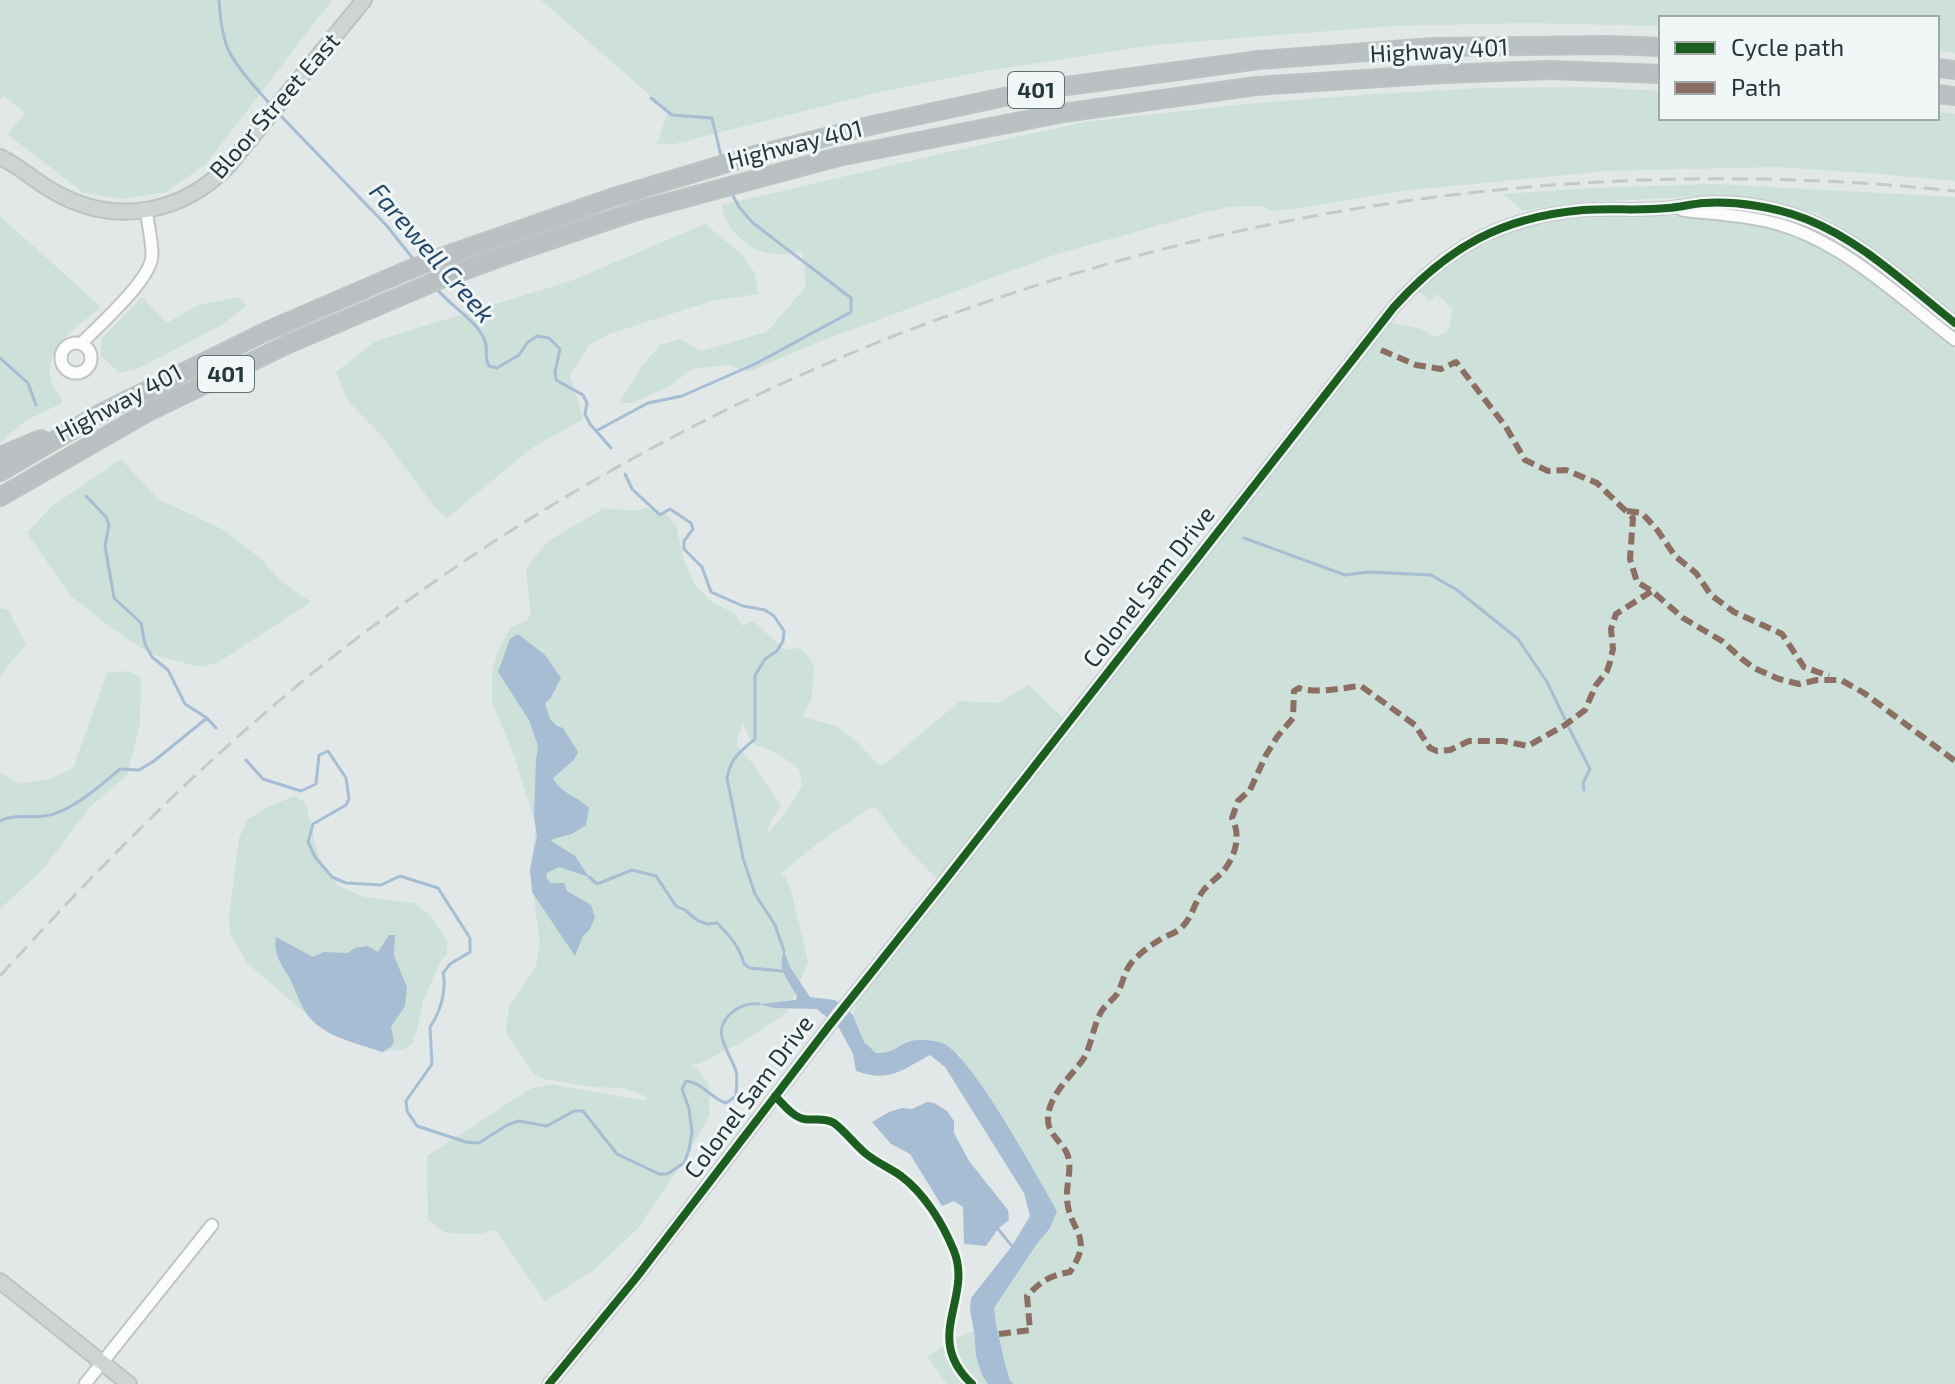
<svg xmlns="http://www.w3.org/2000/svg" width="1955" height="1384" viewBox="0 0 1955 1384" font-family="'Exo 2',sans-serif">
<rect width="100%" height="100%" fill="#e2e8e7"/>
<path fill="#cde0d9" fill-rule="evenodd" d="M0,0H332L206,164L166,192L123,199L84,193L7,134L25,113L4,96L0,100Z
M541,0H1955V53L1937,50V18H1661V26L1524,23L1393,26L1154,45L985,71L871,94L674,144H657L668,111Z
M1587,87L1661,91V118H1937V111L1955,114V181L1880,174L1777,167L1605,171L1401,191L1306,207L1274,211L1260,206L1229,207L1202,213L1054,255L821,341L748,372L729,365L692,369L670,386L632,403H619L642,366L660,345L680,339L701,351L767,332L806,286L805,270L802,252C789,253 776,256 763,252C745,247 722,224 722,205L940,154L1085,122L1245,104L1378,94L1483,88Z
M1714,184L1955,197V314L1874,249L1842,227L1817,213L1758,200L1706,196L1570,203L1523,211L1502,194L1591,188Z
M0,216L101,307C79,326 43,347 51,381C53,390 61,394 62,403L25,421L0,443Z
M1606,217C1653,217 1708,213 1754,223C1830,239 1895,303 1955,350V1384H1014C1001,1366 996,1330 994,1308L1036,1245L1050,1228L960,1055L911,1041L890,1053H876L864,1042L853,1015L860,991L944,886L901,842L876,807L870,808L818,843L780,874L785,876L791,890L808,962L787,1013L744,1041L701,1063L691,1065L697,1069L708,1083L710,1115L681,1165L637,1229L594,1270L545,1301L495,1230L479,1234L446,1233L428,1220L427,1156L530,1089L551,1084L645,1101L647,1097L624,1088L591,1087L544,1079L534,1074L506,1032L509,1007L536,966L540,943L530,869L536,827L514,755L492,702V674L498,650L511,627L526,621L531,614L526,571L538,553L550,540L604,508L637,511L645,507L666,514L676,525L684,561L695,585L712,602L734,613L743,626L753,621L785,650L797,648L805,652L814,665L812,697L803,717L836,726L856,741L879,765L885,764L960,701L997,703L1029,685L1066,721L1358,358L1389,322L1421,329L1435,337L1448,331L1453,310L1437,294L1430,301L1417,290C1471,238 1531,219 1606,217ZM743,723C753,750 753,742 776,753C784,757 791,763 799,769L802,785L791,805L766,836L770,823L781,805L753,764L737,746V740Z
M705,224L740,253L755,273L758,294L711,301L609,334L589,345L570,375L583,419L532,448L447,518L437,510L380,434L348,401L336,372L376,341L573,280Z
M142,297L167,323L196,306L237,297L247,305L220,326L139,368L120,373L101,356V339Z
M121,459L158,499L222,529L260,558L282,582L311,602L217,663L201,667L150,654L113,629L70,595L27,533L51,507Z
M0,608L8,610L26,644L0,676Z
M129,671L141,678L140,725L127,775L90,807L43,869L0,909V772L19,784L49,779L73,768L107,673Z
M294,796L303,801L307,808L319,858L337,885L364,897L414,903L430,915L447,941V955L441,960L423,1001L417,1030L412,1044L404,1049L382,1052L330,1034L248,964L230,935L229,916L239,838L248,819L268,807Z
M974,1331C976,1350 977,1368 988,1384H947L927,1357L955,1338Z"/>
<path fill="#a6bdd3" d="M518,634L545,655L561,678L550,699L545,703L550,719L557,726L563,728L578,752L574,760L553,778C560,793 577,796 589,808L586,825L572,834L550,840L575,856L589,877L559,867L547,873L546,878L551,883H564L567,891L591,905L595,917L590,929L583,936L575,956L532,892L530,869L537,836L534,816L536,760L538,746L529,720L498,672L510,639Z
M389,935H395L394,956L407,987L405,1006L391,1027L394,1041L391,1047L382,1052C357,1043 327,1038 309,1017C300,1006 296,990 289,977C281,964 273,954 276,937L313,957L324,952L348,953L355,948L368,946L378,952Z
M784,951L790,967L810,997L835,1000L846,1008L853,1015L864,1042L876,1053C896,1053 895,1046 911,1041C919,1039 934,1040 942,1043C970,1052 1039,1180 1057,1211L1050,1228L1036,1245L994,1308L996,1324L1005,1364L1010,1380L1014,1384H988L982,1375L976,1356L974,1331L970,1310L971,1298L1012,1246L1030,1216L1024,1193L945,1067L930,1055C902,1070 889,1083 856,1071L853,1054L839,1028L817,1009L774,1008L759,1004L796,1000L797,996C788,980 776,968 784,951Z
M927,1102L934,1103L947,1111L954,1121V1133L969,1161L1008,1210L1009,1220L998,1229L986,1246L964,1244L963,1207L954,1201L942,1206L910,1154L891,1144L872,1122L889,1112L902,1108L912,1109Z"/>
<g fill="none" stroke-linecap="round" stroke-linejoin="round">
<path stroke="#a6bdd3" stroke-width="3" d="M219,0C220,17 222,40 231,55C241,73 257,89 270,104
M651,98L672,115L712,118L722,160
M278,113L387,226L414,260
M436,288C448,304 479,322 485,341C488,349 484,357 489,366L497,368L519,355L527,343L537,336L549,338L560,349L555,372L556,380L583,395L587,403L585,414L590,424L611,448
M0,358L28,383L36,405
M596,431L648,403L682,396L757,363L851,312V298L753,223L739,207L730,190
M625,474L632,489L660,515L670,509L691,523L693,529L684,541V549L702,567L711,592L743,606L765,610L774,616L784,631L783,641L777,651L765,659L755,675V739C740,752 731,757 727,778L743,858L755,894L775,925L784,951
M86,496L106,517L109,525L105,546L114,598L141,623L145,644L152,657L168,670L185,704L207,718L216,728
M1244,538L1345,575L1369,572L1431,575L1457,590L1518,639L1547,682L1565,719
M1569,728L1590,769L1583,783L1584,790
M246,760L263,779L301,791L316,784L319,755L328,751L346,778L349,799L346,805L313,824L308,842L315,857L332,877L346,883L381,885L400,876L438,888L470,938V952L450,964L443,973C447,990 440,1013 430,1027L432,1064L406,1101L407,1111L417,1126L466,1142L479,1143L507,1125L519,1121L547,1126L574,1111H583L617,1154L659,1174H667L684,1163L689,1150L692,1132L689,1109L682,1089L686,1081C702,1082 710,1098 726,1103L736,1096C736,1088 738,1079 736,1071C728,1048 708,1030 735,1010C743,1005 750,1003 759,1004
M0,821C14,814 29,818 44,816C69,814 101,785 120,769L139,770L154,761L207,718
M589,877L597,884L632,870L656,876L676,906L685,910L697,920L707,924L717,923C729,935 740,947 744,964L750,968L782,971
M998,1229L1012,1246"/>
<defs>
<path id="minor" d="M1682,210C1712,214 1744,215 1774,223C1841,240 1901,298 1955,340
M61 358a15 15 0 1 1 30 0a15 15 0 1 1-30 0Z
M81,344C99,325 152,279 152,255C152,240 148,224 146,210
M85,1384L212,1225
M549,1384L636,1278L829,1026L939,888L1394,307C1448,247 1502,217 1583,210C1612,208 1640,211 1668,208C1680,207 1692,204 1704,203C1737,201 1775,207 1806,219C1862,241 1908,286 1955,323"/>
<path id="major" d="M0,157C21,167 38,184 58,194C117,226 183,213 229,165L364,0
M0,1281L129,1384"/>
<path id="highway" d="M1937,68L1955,70
M1937,94L1955,96
M0,456L41,439
M0,472L101,413L267,331L399,274L433,260L614,197L751,156L873,125L1037,90L1259,60L1434,47L1610,45L1661,47
M0,497L146,413L286,345L441,279L518,251L637,211L838,157L1063,113L1256,86L1443,74L1549,70L1661,74"/>
</defs>
<use href="#minor" stroke="#bfc5c4" stroke-width="15"/>
<use href="#major" stroke="#bcc4c3" stroke-width="18"/>
<use href="#highway" stroke="#bcc4c3" stroke-width="20"/>
<use href="#minor" stroke="#fbfcfb" stroke-width="11"/>
<use href="#major" stroke="#ced4d3" stroke-width="14"/>
<use href="#highway" stroke="#bac0c1" stroke-width="16"/>
<path stroke="#c6c9c9" stroke-width="3" stroke-dasharray="16 8" stroke-linecap="butt" d="M0,976C104,861 212,752 334,656C790,298 1378,130 1955,191"/>
<path stroke="#8d6e63" stroke-width="6" stroke-dasharray="12 6" stroke-linecap="butt" d="M1381,350L1416,365L1441,369L1456,362L1506,427L1525,460L1548,471L1566,470L1597,483L1633,518L1630,559L1637,582L1652,591L1683,618L1722,641L1742,659L1754,668L1779,679L1799,684L1817,680H1841L1864,693L1955,761
M1627,511L1642,513L1658,531L1675,556L1696,573L1711,595L1734,612L1782,634L1804,667L1829,676
M999,1334L1030,1330L1027,1296C1040,1282 1050,1275 1070,1272C1095,1235 1069,1232 1067,1199C1066,1184 1072,1171 1068,1156C1064,1143 1048,1135 1048,1120C1047,1096 1072,1076 1084,1058C1091,1046 1093,1027 1101,1012C1105,1005 1112,1001 1117,994C1123,984 1124,971 1132,962C1140,953 1151,945 1161,939C1167,935 1177,933 1182,927C1192,918 1195,901 1203,891C1209,883 1219,877 1225,869C1236,854 1241,835 1232,818L1238,801L1250,790L1266,755L1277,737L1293,718L1294,691L1299,688C1319,694 1340,688 1361,686L1415,725L1430,748L1437,751L1450,750L1469,741H1503L1528,746L1565,725L1585,710L1596,685L1607,671L1610,662L1613,649L1611,629L1616,614L1652,591"/>
<defs>
<path id="cycleway" d="M775,1096C783,1104 793,1117 804,1119C814,1121 824,1117 834,1123C845,1131 854,1144 865,1153C877,1163 890,1168 901,1176C925,1194 943,1224 954,1251C973,1299 922,1337 972,1384
M549,1384L636,1278L829,1026L939,888L1394,307C1448,247 1502,217 1583,210C1612,208 1640,211 1668,208C1680,207 1692,204 1704,203C1737,201 1775,207 1806,219C1862,241 1908,286 1955,323"/>
</defs>
<use href="#cycleway" stroke="#f0f7f6" stroke-width="13"/>
<use href="#cycleway" stroke="#1b5e20" stroke-width="8"/>
</g>
<g text-anchor="middle" stroke-width="6" stroke-linejoin="round" paint-order="stroke">
<g fill="#f0f7f6" stroke="#607172" stroke-width="2">
<rect x="1008" y="72" width="56" height="36" rx="6"/>
<rect x="198" y="356" width="56" height="36" rx="6"/>
</g>
<g font-size="22" font-weight="bold" fill="#233739">
<text x="1036" y="98">401</text>
<text x="226" y="382">401</text>
</g>
<g font-size="24" fill="#233739" stroke="#f0f7f6">
<text transform="translate(1439 51) rotate(-3)" y="8">Highway 401</text>
<text transform="translate(275 106) rotate(-49)" y="8">Bloor Street East</text>
<text transform="translate(795 145) rotate(-14)" y="8">Highway 401</text>
<text transform="translate(119 403) rotate(-28)" y="8">Highway 401</text>
<text transform="translate(1149 587) rotate(-52)" y="8">Colonel Sam Drive</text>
<text transform="translate(749 1097) rotate(-53)" y="8">Colonel Sam Drive</text>
</g>
<g font-size="26" font-style="italic" fill="#23476e" stroke="#f0f7f6">
<text transform="translate(432 253) rotate(49)" y="9">Farewell Creek</text>
</g>
</g>
<rect x="1659" y="16" width="280" height="104" fill="#f0f7f6" stroke="#9eaaaa" stroke-width="2"/>
<rect x="1675" y="42" width="40" height="12" fill="#1b5e20" stroke="#9eaaaa" stroke-width="2"/>
<text x="1731" y="56" font-size="24" fill="#233739">Cycle path</text>
<rect x="1675" y="82" width="40" height="12" fill="#8d6e63" stroke="#9eaaaa" stroke-width="2"/>
<text x="1731" y="96" font-size="24" fill="#233739">Path</text>
</svg>
